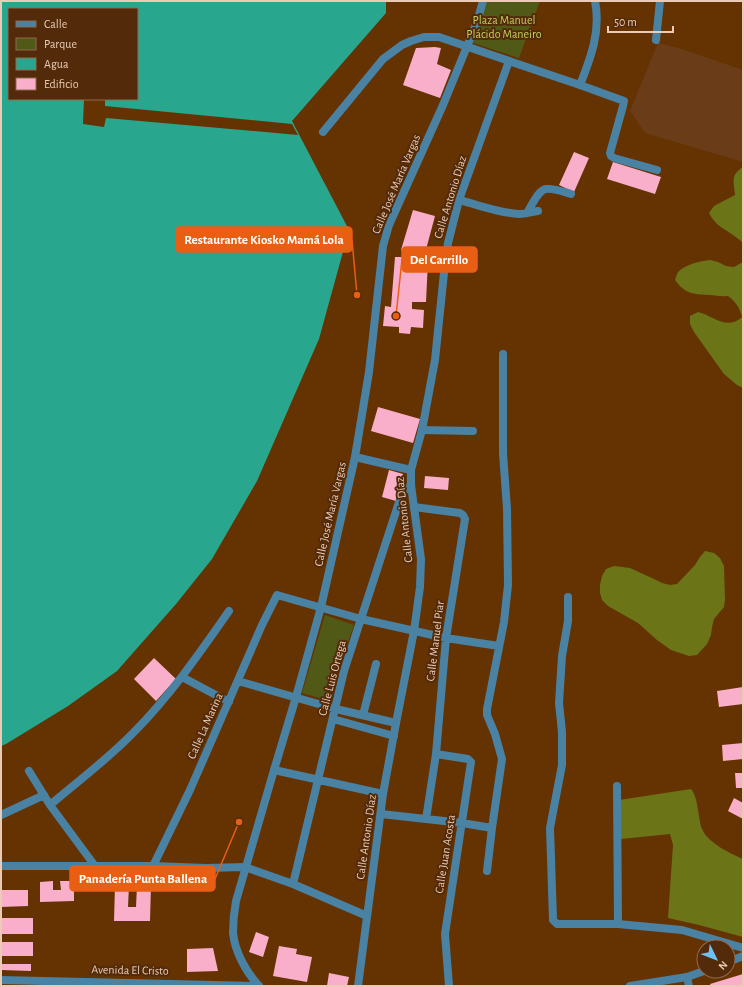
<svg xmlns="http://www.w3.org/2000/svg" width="744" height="987" viewBox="0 0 744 987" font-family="'Alegreya Sans',sans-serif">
<rect width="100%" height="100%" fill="#653201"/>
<path fill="#6a3c18" d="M658,43L679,48L743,70V162L645,133L630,111Z"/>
<path fill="#515916" d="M487,1H540L519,58L473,43Z
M325,615L354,625L339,667L330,701L302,693Z"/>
<path fill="#6b7518" d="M743,167V243C740,240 736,237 733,235C723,228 715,225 709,213L714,206L735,195C734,182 730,175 743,167Z
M710,260L718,262L726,266L734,267L743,262V388L737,385L724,374L694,332L690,324V316L698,312C714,316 727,331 742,317C740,308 736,302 728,296C721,297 716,295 709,295C693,294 685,294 675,280C676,278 676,276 677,274C682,265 700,261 710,260Z
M705,551L714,553L720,558L724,566L725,600L724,607L714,619L712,627L711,635L707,644L697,655L689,656L671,650L657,640L638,623L608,606L602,600L600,593V585L602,576L606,569L614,566L630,568L654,579L662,583L670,585L677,584L695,565L700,557Z
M691,789C697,797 697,806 699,816C700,821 700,826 703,831C709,843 731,854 743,859V937L699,925L668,918L673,845L670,834L621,839L619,800Z"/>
<path fill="#29a78e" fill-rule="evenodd" d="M1,1H386V13L292,121L349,230L319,339L257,481L212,559L176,604L117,671L68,706L6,744L1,746ZM9,9H137V99H9Z"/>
<path fill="#653201" d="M84,99H105V106L292,124L298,135L106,118L104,127L83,124Z"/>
<path fill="#f9afca" d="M435,47L441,48L437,64L451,70L440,98L403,85L416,48Z
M574,152L589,158L574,192L559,185Z
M613,162L661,177L655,194L607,179Z
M413,210L435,216L424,257L401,250Z
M395,257H409L408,269H414V260L428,261L426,302H412V309L424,310L423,328L411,327L410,334L399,333V327L383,326L385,306L391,307Z
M378,407L420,419L413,443L371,431Z
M389,470L403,474L396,501L382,497Z
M425,476L449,478L448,490L424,488Z
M154,658L176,679L156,701L134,679Z
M743,687V704L719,707L717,691Z
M743,743V759L723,761L722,745Z
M735,773H743V788H736Z
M734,798L743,803V819L728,811Z
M53,881V890H61L60,881H74V901L40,902V882Z
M115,885H129L128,907H136L137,885H151L150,921H114Z
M1,890H28V906L1,907Z
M1,918H33V934H1Z
M256,932L269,937L263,957L249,952Z
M1,942H33V956H1Z
M279,946L297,949L296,954L312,957L307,982L273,976Z
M213,948L218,971L187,972V949Z
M1,964H31V971L1,970Z
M329,973L349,977L347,986H327Z
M743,974V986H711L710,984Z"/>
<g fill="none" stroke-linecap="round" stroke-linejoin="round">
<path stroke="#4a82a3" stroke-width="8" d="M656,40L660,1
M580,85L624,101L623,106L610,153L611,156L614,158L657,170
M323,132L383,59L402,45L411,41L424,37H439L509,61
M459,200C479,205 499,213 519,214C525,214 531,212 538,211
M527,213C531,207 538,190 546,189C554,188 564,192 571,194
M422,430L473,431
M355,457L411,470
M414,507L460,513L463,515L465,519L446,638L436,754L426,819
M568,597V621L562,656L559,703L562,732V765L550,828L553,920L557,924H618L682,930L743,948
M182,677L229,702
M238,681L336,709L396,723
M363,715L376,664
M333,719L394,736
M436,754L468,759L471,762L445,934L449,986
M274,770L383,794
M29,771L50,805L95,866
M617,786L618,924
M50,805C78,781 108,759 133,733C170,696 199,654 229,611
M381,814L462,823L492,828
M1,815L44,795
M1,866H153L206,868L245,867L293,884L367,916
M153,866L190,790L262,625L277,595L361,619L446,638L499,646
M487,871L492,828L502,759L495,734L487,715V709L504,622L508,585L507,509L503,453V354
M293,884L344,671L401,496L403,492L411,485
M687,977L689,986
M1,980L259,986"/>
<path stroke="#4a82a3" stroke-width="8" d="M728,962L743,956
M259,986C246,972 235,952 233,933C233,923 234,912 236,901L274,770L296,697L321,607L355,457L369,372L383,246L389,225L443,105L477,22L483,1
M358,986L383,794L396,723L414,631L420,587L421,559L411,485V470L422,430L435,360L445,263L448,243L459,200L509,61L580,85C591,57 601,31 595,1
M630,986L687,977L704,971"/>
</g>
<g text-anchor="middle" stroke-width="4" stroke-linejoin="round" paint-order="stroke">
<g font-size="12" fill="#c1d05b" stroke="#532b0a">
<text x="504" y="24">Plaza Manuel<tspan x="504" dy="14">Plácido Maneiro</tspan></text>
</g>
<g font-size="12" fill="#ebcbb6" stroke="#532b0a">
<text transform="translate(396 184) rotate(-67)" y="4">Calle José María Vargas</text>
<text transform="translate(450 197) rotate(-73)" y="4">Calle Antonio Díaz</text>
<text transform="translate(330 514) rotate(-77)" y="4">Calle José María Vargas</text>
<text transform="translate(404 520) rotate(-96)" y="4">Calle Antonio Díaz</text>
<text transform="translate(435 641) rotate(-83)" y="4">Calle Manuel Piar</text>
<text transform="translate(332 678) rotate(-75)" y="4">Calle Luis Ortega</text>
<text transform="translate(205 726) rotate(-66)" y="4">Calle La Marina</text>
<text transform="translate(366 837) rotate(-82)" y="4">Calle Antonio Díaz</text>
<text transform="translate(445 854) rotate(-81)" y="4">Calle Juan Acosta</text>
<text transform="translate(130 970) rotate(1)" y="4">Avenida El Cristo</text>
</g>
</g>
<path fill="none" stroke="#e85f14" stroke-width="1.5" d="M357 295L352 240M396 316L402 259M239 822L215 879"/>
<g fill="#e85f14" stroke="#532b0a" stroke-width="1.5">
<circle cx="357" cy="295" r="4"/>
<circle cx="396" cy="316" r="4"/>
<circle cx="239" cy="822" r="4"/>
</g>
<g fill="#e85f14" stroke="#e85f14" stroke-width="1.5">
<rect x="176" y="227" width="176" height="25" rx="4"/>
<rect x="402" y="247" width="75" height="25" rx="4"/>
<rect x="70" y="866" width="145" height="25" rx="4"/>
</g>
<g font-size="13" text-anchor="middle" font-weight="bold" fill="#fff">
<text x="264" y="244">Restaurante Kiosko Mamá Lola</text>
<text x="439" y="264">Del Carrillo</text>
<text x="143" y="883">Panadería Punta Ballena</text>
</g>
<rect width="744" height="987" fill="none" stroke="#ebcbb6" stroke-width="4"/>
<rect x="8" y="8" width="130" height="92" fill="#532b0a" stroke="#906b4f"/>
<rect x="16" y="21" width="20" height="6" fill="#4a82a3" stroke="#906b4f"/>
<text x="44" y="28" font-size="12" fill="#ebcbb6">Calle</text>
<rect x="16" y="38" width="20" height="12" fill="#515916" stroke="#906b4f"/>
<text x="44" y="48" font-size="12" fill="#ebcbb6">Parque</text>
<rect x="16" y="58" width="20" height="12" fill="#29a78e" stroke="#906b4f"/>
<text x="44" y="68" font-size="12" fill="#ebcbb6">Agua</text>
<rect x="16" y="78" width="20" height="12" fill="#f9afca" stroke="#906b4f"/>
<text x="44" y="88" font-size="12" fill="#ebcbb6">Edificio</text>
<g transform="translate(716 959) rotate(133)"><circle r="19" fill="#532b0a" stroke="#906b4f"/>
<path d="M0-3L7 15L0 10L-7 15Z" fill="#6dc2f3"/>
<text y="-6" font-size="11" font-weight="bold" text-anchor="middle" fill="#ebcbb6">N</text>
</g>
<path d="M608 26v6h65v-6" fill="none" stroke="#ebcbb6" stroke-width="2"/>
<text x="614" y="26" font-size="12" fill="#ebcbb6" stroke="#532b0a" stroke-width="3" paint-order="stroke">50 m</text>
</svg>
